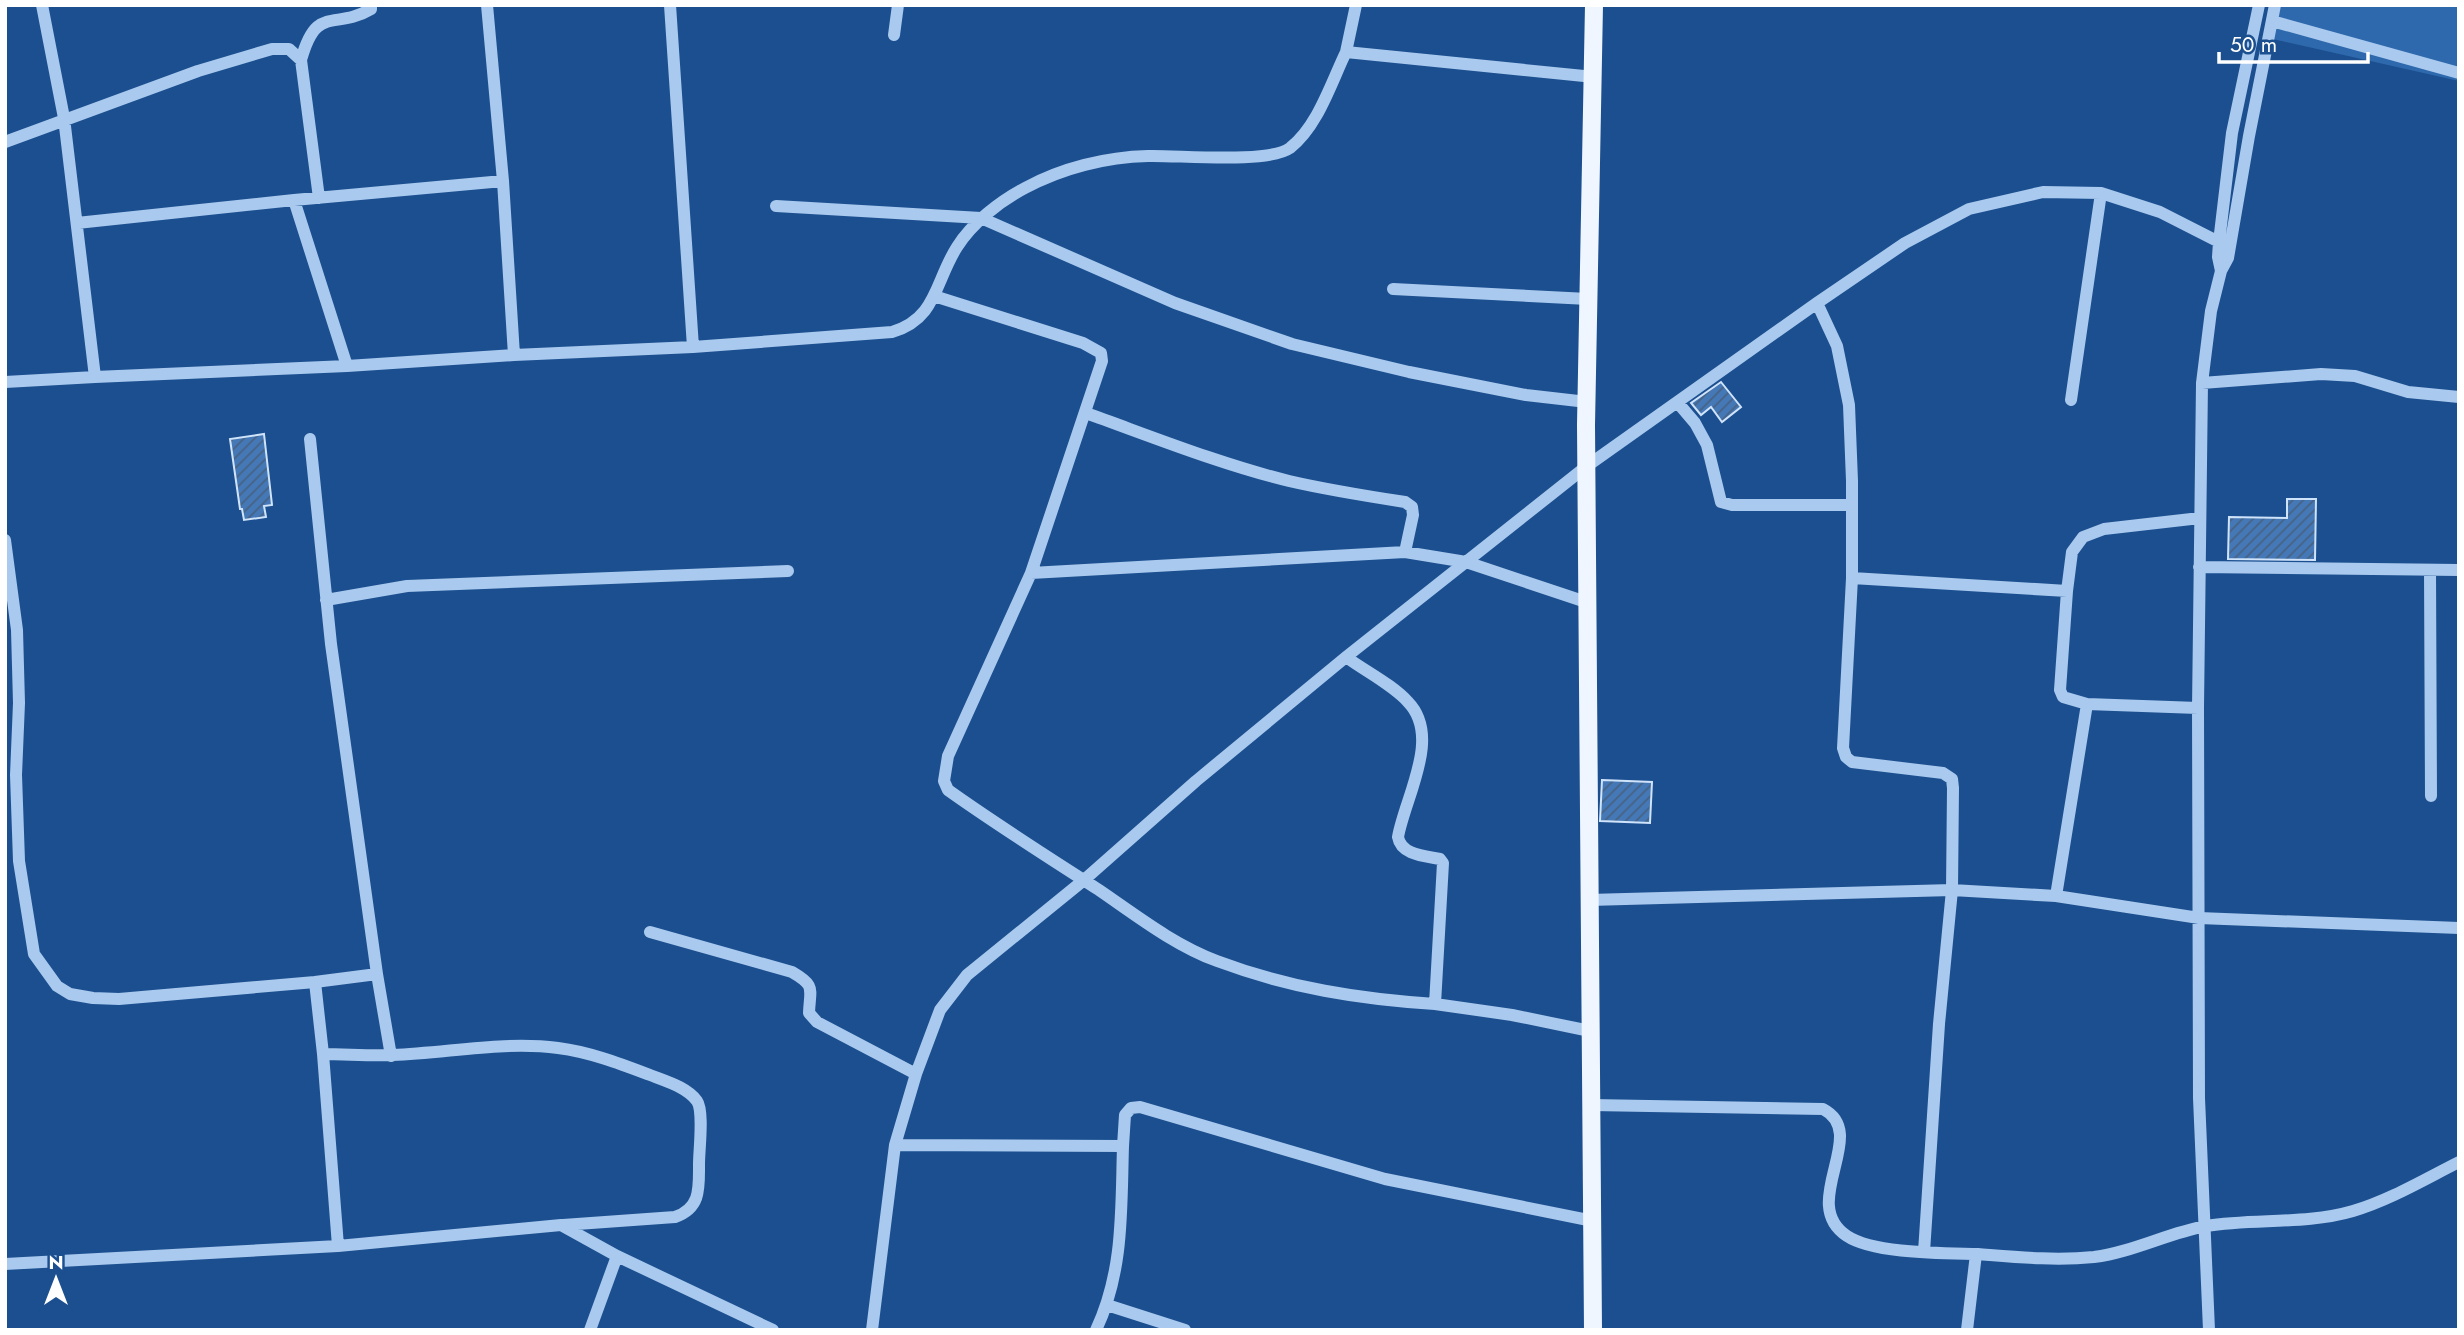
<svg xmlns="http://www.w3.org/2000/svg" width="2464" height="1335" viewBox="0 0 2464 1335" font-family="Jost,sans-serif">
<defs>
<pattern id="building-hatch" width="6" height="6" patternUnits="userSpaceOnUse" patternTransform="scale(1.75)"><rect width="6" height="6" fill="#4478b7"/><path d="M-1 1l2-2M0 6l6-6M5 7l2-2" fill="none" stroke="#486282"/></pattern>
</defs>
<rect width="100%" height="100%" fill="#1b4f8f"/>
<path fill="#2e69ad" d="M2273,5H2459V81L2264,37Z"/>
<path fill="url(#building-hatch)" stroke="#cfe3fa" stroke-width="2" d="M1721,382L1741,407L1722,422L1711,407L1701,415L1691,403Z
M264,434L272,505L264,506L266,517L244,520L242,509H240L230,439Z
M2287,499H2316L2315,560L2228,559L2229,517L2287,518Z
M1602,780L1652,782L1650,823L1600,821Z"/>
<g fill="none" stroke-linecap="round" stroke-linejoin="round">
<path stroke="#a9c9ee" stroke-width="12" d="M42,5L64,118L95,377L347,366L294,200
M670,5L693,347
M2272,21L2459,73
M894,35L898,5
M1346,52L1356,5
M301,60C317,3 334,31 371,9V5
M5,142L198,71L272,49H289L301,60L319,198
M503,181L514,355
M776,206L981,218L1175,303L1292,344L1409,372L1526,395L1587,402
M77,223L294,200L503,181L487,5
M2221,271L2218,257L2219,242L2232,133L2259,5
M1393,289L1588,299
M934,296L1083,343L1101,353L1102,361L1031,573L948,756L944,781L948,790C997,825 1048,857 1099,890C1137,916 1174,945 1217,961C1289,988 1359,999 1435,1004L1443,863L1440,859C1425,856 1401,855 1398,837C1405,797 1442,737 1408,702C1393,685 1365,671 1346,657
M1817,303L1837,346L1849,405L1852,481V578L1843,748L1846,757L1852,762L1943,773L1952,779L1953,788L1952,890L1939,1024L1924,1252
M347,366L514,355L693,347L892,332C937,319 935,281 957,247C972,223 1000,201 1025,188C1062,168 1106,157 1148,156C1178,155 1268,164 1290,148C1318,126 1331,83 1346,52L1594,77
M5,382L95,377
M2202,383L2321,374L2355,376L2408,392L2459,397
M2071,400L2101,193
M1678,403L1695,423L1707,445L1721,502L1732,505H1852
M1086,413C1153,437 1220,464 1289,481C1328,490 1366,496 1405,502L1412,507L1413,515L1405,552
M310,439L331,644L377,974L391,1056
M5,540L17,630L19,703L16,775L19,861L34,954L57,986L70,994L93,998L119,999L315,982L323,1054L338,1246
M2199,567L2459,570
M2430,570L2431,796
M1031,573L1405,552L1466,562L1589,603
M1852,578L2067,591L2072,552L2083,537L2104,529L2200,518
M2067,591L2060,690L2063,697L2087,704L2198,708
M326,600L407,586L788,571
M2056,896L2087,704
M1589,900L1952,890L2056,896L2199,918L2459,928
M650,932L792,972C816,986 810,988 809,1013L817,1022L916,1074
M315,982L377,974
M1435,1004L1512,1015L1590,1031
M323,1054C346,1054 370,1056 393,1055C448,1053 503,1041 558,1048C590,1052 621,1064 650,1075C665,1081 687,1087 697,1101C704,1111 699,1150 699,1164C699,1188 701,1208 675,1217L563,1225
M1591,1105L1823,1109C1871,1134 1797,1203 1847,1236C1874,1254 1945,1253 1978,1254C2016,1257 2055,1261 2094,1257C2133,1252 2168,1233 2206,1226C2255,1218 2305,1225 2353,1211C2390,1200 2425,1179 2459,1162
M895,1145L1123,1146C1121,1209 1124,1271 1096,1330
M1123,1146L1125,1115L1131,1108L1140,1107L1385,1179L1593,1221
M5,1264L338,1246L561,1225L617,1256L773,1330
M1107,1305L1185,1330
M590,1330L617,1256
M872,1330L895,1145L916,1074L940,1010L967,975L1084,880L1196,781L1346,657L1587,466L1817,303L1905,243L1969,209L2043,192L2101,193L2160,212L2219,242
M1967,1330L1976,1254
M2209,1330L2199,1098L2198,708L2202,383L2211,311L2221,271L2228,258L2249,136L2275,5"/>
<path stroke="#f0f6ff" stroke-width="18" d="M1593,1330L1586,425L1594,5"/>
</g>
<rect width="2464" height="1335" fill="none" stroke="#ffffff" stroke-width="14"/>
<g transform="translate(56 1279)" stroke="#1b4f8f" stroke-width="5" paint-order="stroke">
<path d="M0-5L12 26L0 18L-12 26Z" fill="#ffffff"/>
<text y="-10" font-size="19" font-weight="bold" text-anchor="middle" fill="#ffffff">N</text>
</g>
<path d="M2219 52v10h149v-10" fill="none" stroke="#ffffff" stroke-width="3.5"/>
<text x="2230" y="52" font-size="21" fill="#ffffff" stroke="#1b4f8f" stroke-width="5" paint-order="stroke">50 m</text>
</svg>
